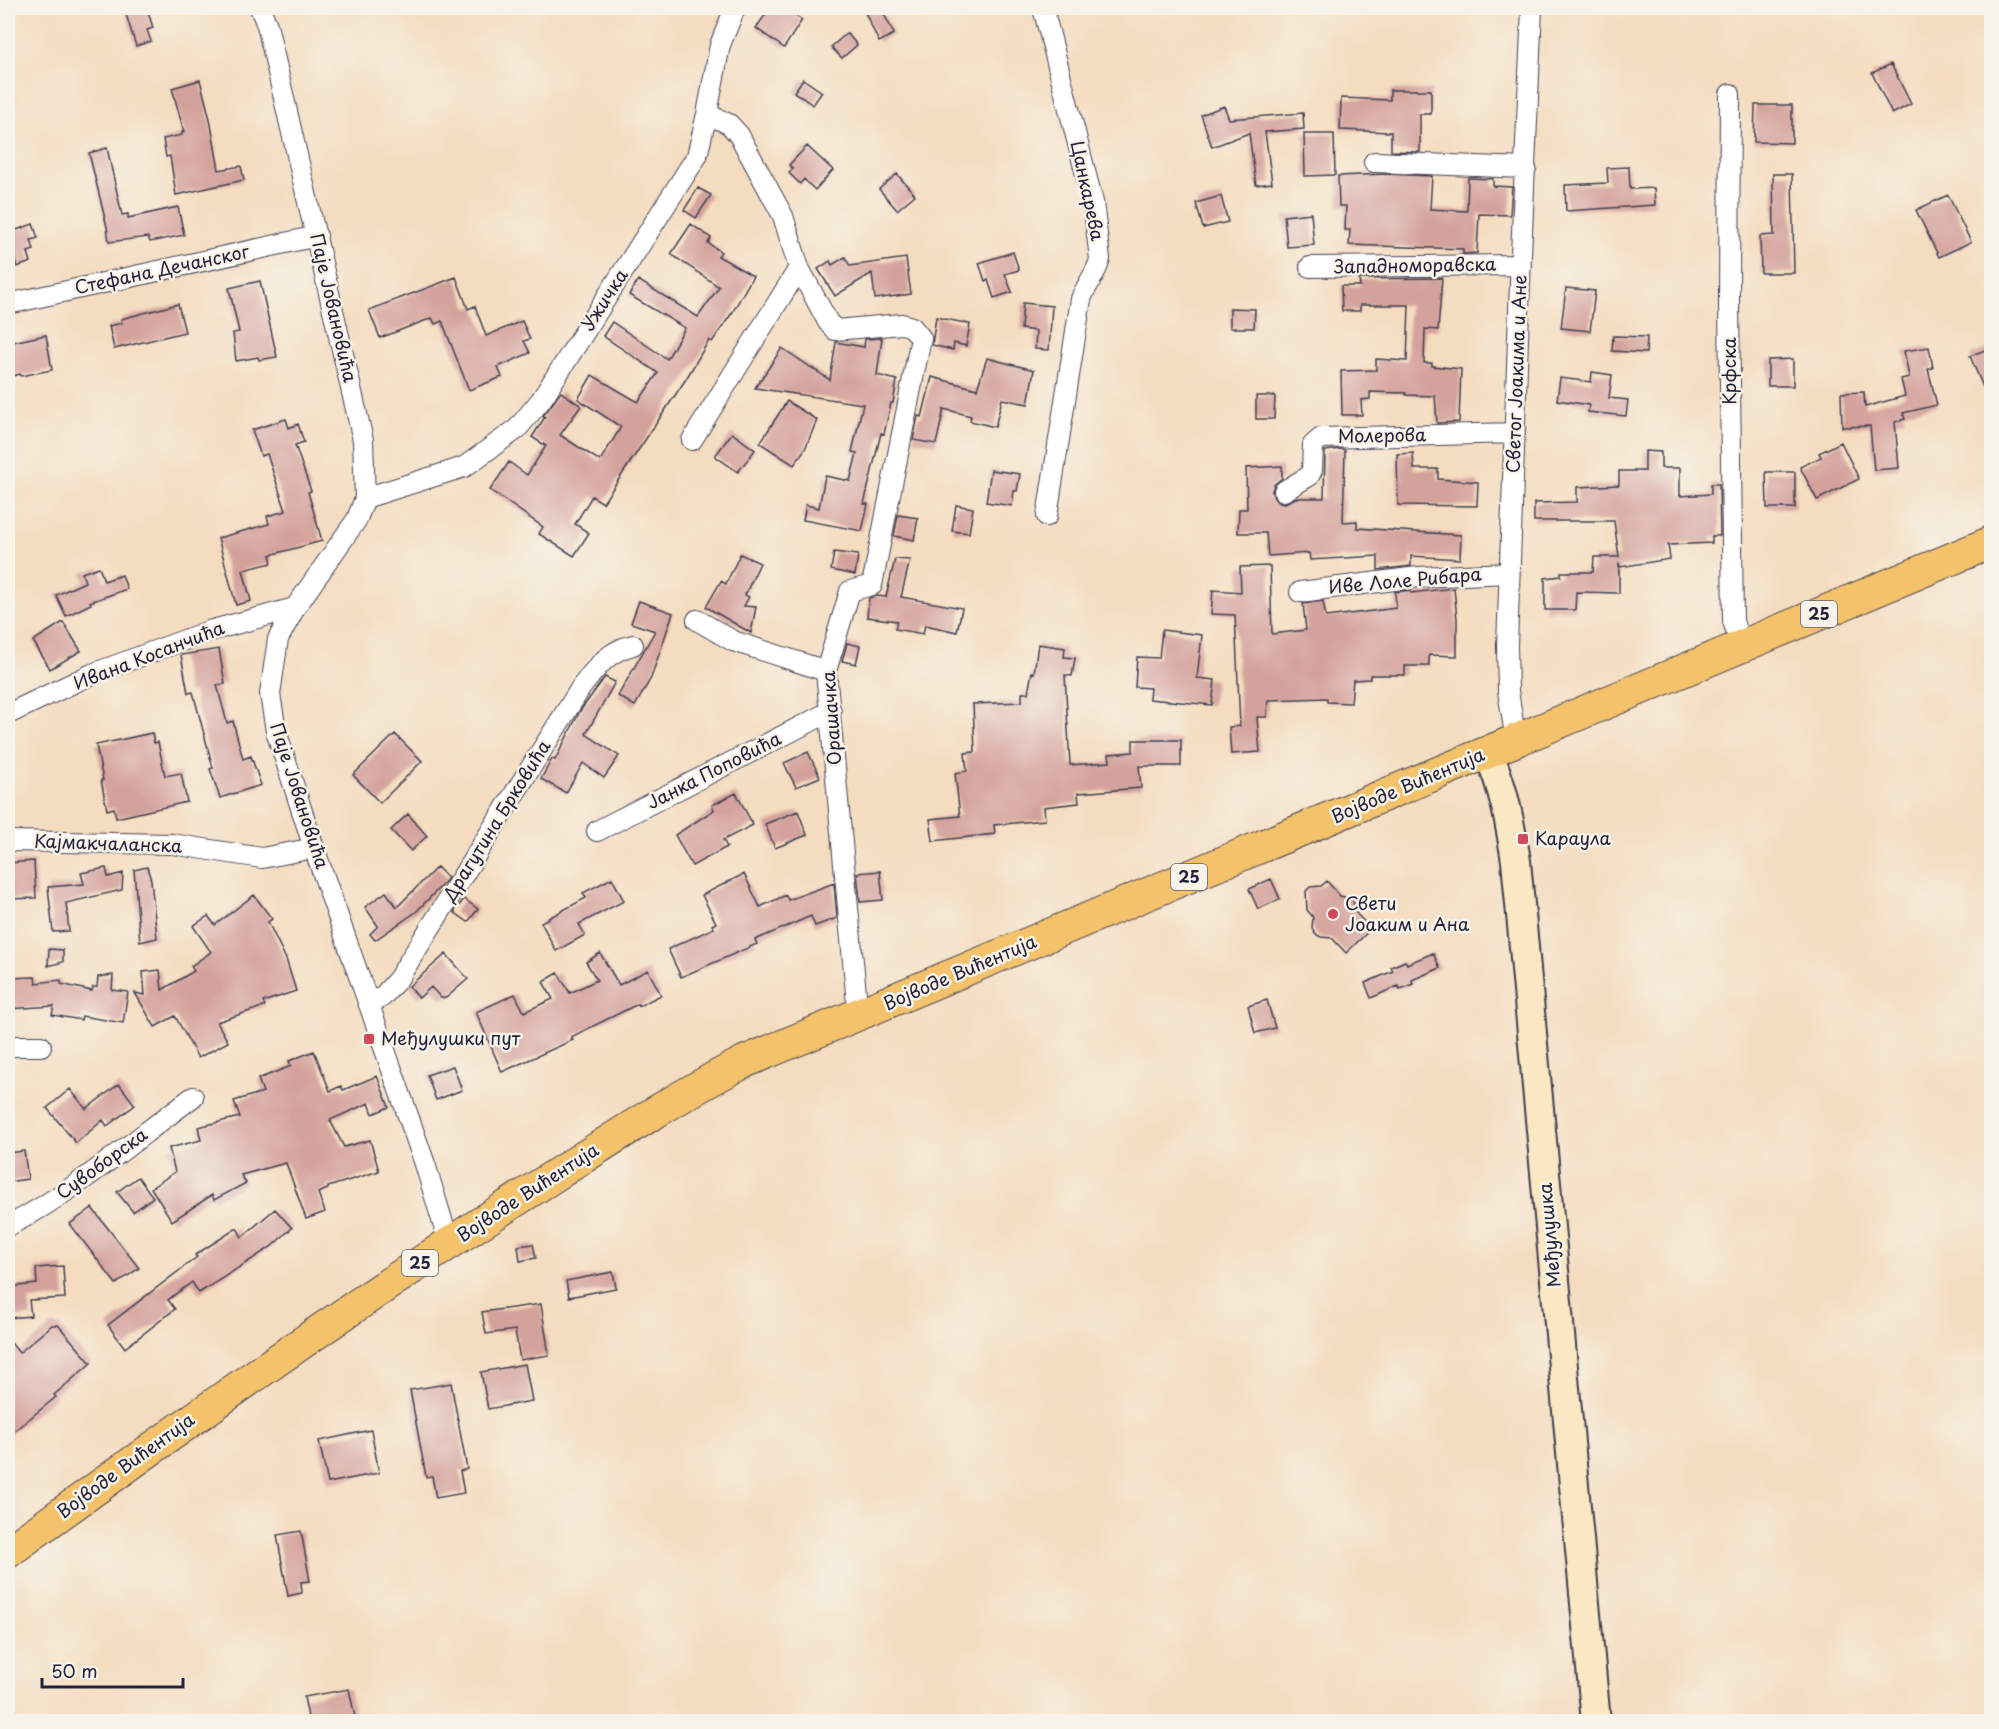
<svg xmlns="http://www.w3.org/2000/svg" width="1999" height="1729" viewBox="0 0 1999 1729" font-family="'Playpen Sans',sans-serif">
<rect width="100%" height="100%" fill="#f7f3e8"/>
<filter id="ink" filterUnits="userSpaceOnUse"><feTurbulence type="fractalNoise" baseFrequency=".0167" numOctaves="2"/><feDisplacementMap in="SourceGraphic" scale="12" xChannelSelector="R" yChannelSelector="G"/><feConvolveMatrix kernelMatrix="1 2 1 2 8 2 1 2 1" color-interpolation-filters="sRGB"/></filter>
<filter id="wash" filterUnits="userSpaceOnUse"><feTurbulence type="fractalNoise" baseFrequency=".008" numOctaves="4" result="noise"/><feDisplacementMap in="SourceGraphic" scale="24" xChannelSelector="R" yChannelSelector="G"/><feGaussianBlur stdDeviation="1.35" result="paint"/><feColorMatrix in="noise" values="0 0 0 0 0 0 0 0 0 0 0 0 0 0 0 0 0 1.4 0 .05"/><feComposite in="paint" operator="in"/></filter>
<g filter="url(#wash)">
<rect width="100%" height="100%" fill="#f4dcc0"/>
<g id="blocks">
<path fill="#d4a29c" d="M124,8H147L153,28L147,30L151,41L136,46Z
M770,8H783L802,20L784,48L756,28Z
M863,8H881L894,34L879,42Z
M847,33L857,45L842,58L831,47Z
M1891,64L1911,104L1892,114L1872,73Z
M803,79L822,92L813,105L794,92Z
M200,80L210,119L219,170L241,166L244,180L176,195L170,156L166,157L163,139L182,135V132H184L172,88Z
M1390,90H1431V114H1420V152L1391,151V132L1340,130L1341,98L1390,100Z
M1755,105H1792V143L1754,142Z
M1224,106L1229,119L1303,113L1304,129L1265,132L1272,183L1256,185L1249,133L1212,147L1201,115Z
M1304,134H1334L1335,175L1305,176Z
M807,146L833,170L815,190L804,179L800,184L789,173L793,169L789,165Z
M107,148L122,215L128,214V218L178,207L184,235L150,242L148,237L109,242L107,227L89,153Z
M1629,167L1630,189L1654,188L1655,205L1566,211L1565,185L1608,183L1607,168Z
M897,174L915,195L897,210L879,189Z
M1386,174L1432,176L1430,209L1467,211L1468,178L1493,179V186L1512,187L1510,215L1479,214L1477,253L1463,254V249L1349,245L1350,230H1345L1346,206H1339L1338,176Z
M1773,174H1792L1794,273H1761L1760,236L1774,235Z
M698,188L711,195L696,218L684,210Z
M1948,195L1971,242L1939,257L1916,210Z
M1221,196L1228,222L1203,228L1196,203Z
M1311,213L1314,245L1287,247L1284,216Z
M33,224L38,238L31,240L34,250L28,252L31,262L17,267L10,247L8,248V233Z
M691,224L711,238L708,243L721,252L718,256L753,276L732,313L712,342L709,340L686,379L603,503L592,496L575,524L589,533L574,556L539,534L543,527L490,490L509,462L527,475L546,446L532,437L545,417L543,416L561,392L581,406L560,435L600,461L621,427L578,399L592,375L638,402L658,373L603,336L612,322L667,359L685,328L629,295L638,280L698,317L719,287L671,254Z
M1013,252L1019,270L1005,274L1012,292L994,298L988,280L985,281L979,263Z
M845,257L850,266L906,258L911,294L875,299L872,273L835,296L818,269L830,261L832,265Z
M456,277L468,309L475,306L486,336L522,321L530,339L524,341L530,353L498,367L502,377L469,390L442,321L435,324L432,318L380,338L369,310Z
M1442,278L1438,330L1425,329L1424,363H1432V366L1461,369L1459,422L1437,423L1435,396L1406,395V393L1370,392V399L1361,400L1362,415H1342L1341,371L1376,370V359L1407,361L1409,305H1360V311H1342L1341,286H1360L1359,279Z
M260,281L277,357L259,360L258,357L236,361L233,333L239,332L229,288Z
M1566,288L1595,291L1590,331L1561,328Z
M1023,303L1052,306L1049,350L1035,349L1036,331L1021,329Z
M178,304L185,332L114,349L109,326L122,323L121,319Z
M1230,308L1255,309L1254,328H1230Z
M936,317L970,324L966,346L954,343L953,350L932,345Z
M46,335L52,370L21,376L20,374L8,377V343Z
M1613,336L1647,337L1646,353L1612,351Z
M882,338L877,375L897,380L893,403H891L884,434L881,433L864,504H868L862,531L803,520L806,505L819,508L825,476L850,481L857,453L852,452L863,404L755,388L782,348L830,380L836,342L864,347L865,339Z
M1929,347L1933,368L1928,369L1937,405L1903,413L1905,419L1895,422L1899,468L1874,470L1870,426L1842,427L1841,393L1864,392L1865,407L1905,396L1901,379L1909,377L1904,351Z
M1992,347V406H1991L1970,356Z
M987,358L1034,370L1028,404L1002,399L995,427L970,421L971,416L944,409L936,444L913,440L918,416L922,417L932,377L977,389Z
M1793,359V386H1768V360Z
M1592,372L1612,375L1609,398L1628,400L1626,416L1588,412L1589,405L1557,400L1560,378L1591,382Z
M1256,396H1275L1274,419H1256Z
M787,401L817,420L805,449L794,465L760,443Z
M286,419L289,428L298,424L304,442L295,445L311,491L308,492L322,541L270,555L272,563L243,570L251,601L236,605L218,538L269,524L267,516L286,511L267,454L261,456L252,430Z
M732,433L755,450L738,472L715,456Z
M1841,442L1859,479L1817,500L1800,467L1821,457L1819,453Z
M1341,449L1345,450L1343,522L1357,521V528L1461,535L1460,559L1411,556V566L1378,570V556L1310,560L1309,553L1268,556L1266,533H1238L1239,509H1247L1246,468L1282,466V478L1274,485L1272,491L1274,498L1279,502L1285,503L1296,498H1324L1325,451Z
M1645,451L1661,452V468H1680V496L1711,494V484H1719L1720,536H1712V543L1668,545L1670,559L1620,567L1619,563V593L1576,592L1575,610H1545V578L1561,576V572H1593L1594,557H1619L1614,521H1534V503L1577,502V487L1619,485V471H1645Z
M1413,453L1414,469H1438V479L1478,482L1477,506L1398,505L1397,454Z
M991,470L1020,474L1017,491H1014L1012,506L986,502Z
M1766,472H1795V508H1767Z
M956,505L973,508L969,533L952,531Z
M898,515L918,518L914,540L894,536Z
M834,552L858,555L855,575L831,570Z
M740,554L760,563L745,595L749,597L744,606L756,607L751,633L706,607L721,581L726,584Z
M895,559L910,560L901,597L962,608L957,632L925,625L923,634L895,629L897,621L867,617L869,598L877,596L886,597Z
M1270,566L1272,634L1306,630L1303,604L1323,601L1326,617L1396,608L1395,592L1411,590V593L1454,588L1457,619V656L1429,655V666H1405V675H1370V679L1353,680L1351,703L1327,702V698L1268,700L1267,717H1257L1260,752L1231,754L1229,727L1240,726L1235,615L1211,614L1213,590L1241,592L1240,567Z
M99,567L104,581L122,575L127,589L90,602L91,604L66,616L56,595L85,582L82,573Z
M639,601L673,613L651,678L635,706L618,696L655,631L631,623Z
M63,622L81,651L50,669L33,641Z
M1162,630L1202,635L1197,678L1215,680L1212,705L1149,699L1150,688L1135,687L1137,657L1159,658Z
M847,643L860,646L856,664L842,661Z
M1038,644L1065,648L1064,657L1075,658L1072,676L1065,675L1070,765L1110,762L1109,754L1133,752V740H1181V766H1139L1141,788L1078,793L1079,803L1044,807L1045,820L994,825L995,834L933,841L930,819L960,816L955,773L967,771L965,753L975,752L973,704L1022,702V693H1028L1032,672L1034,673Z
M219,649L225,684L217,685L227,723L233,721L243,759L251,756L261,785L220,798L210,769L213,768L193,692L188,693L181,655Z
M605,677L615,682L586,734L619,756L604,778L583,763L566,793L541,779L552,759L555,760L580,711Z
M152,733L154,743L158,742L165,776L181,773L187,802L116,818L114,808L107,810L101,780H103L96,745Z
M395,734L422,761L380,803L353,775Z
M808,752L820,777L796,787L784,763Z
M736,793L753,825L723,840L727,847L692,866L675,835L714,810L712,805Z
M798,811L807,835L775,848L765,824Z
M408,814L427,836L411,851L391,830Z
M34,861L36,898L8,899V863Z
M147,867L151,880L157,938L140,942L134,870Z
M437,867L448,878L443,884L416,912L375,940L370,934L378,926L365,907L386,892L397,907Z
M106,868L108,877L123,873L122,890L66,903L69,931L53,932L48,887L84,884L81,873Z
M880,871L883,900L860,902L857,873Z
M744,874L760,907L786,895L788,900L834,883L837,918L815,926L811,916L755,940L757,944L681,977L668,949L714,928L712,925L716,923L702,895Z
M612,878L624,901L579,924L585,935L556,951L541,922L586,898L583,893Z
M1271,879L1280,899L1258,909L1249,889Z
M1327,881L1340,896L1352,899L1354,904L1353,910L1371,929L1346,953L1332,938L1321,937L1315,934L1312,928L1313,917L1307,910L1306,891L1310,887L1321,886Z
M254,895L272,919L268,922L286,959L296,991L263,1002L265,1006L217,1022L228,1042L198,1058L175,1016L155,1027L135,993L145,995L143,972L160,970L162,990L194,971L191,966L211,952L193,926L208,916L215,925Z
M464,899L478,909L468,922L454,912Z
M49,949L63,950V962L48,966Z
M600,953L619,985L648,970L661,995L639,1006L638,1004L571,1037L573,1040L502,1072L476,1012L515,994L524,1012L553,999L543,982L558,973L570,993L597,980L586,962Z
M1433,953L1440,968L1412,980L1413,984L1400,989L1398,986L1371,998L1365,983L1393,971L1391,967L1405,961L1407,964Z
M446,954L468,979L446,998H441L431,987L419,998L409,986Z
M113,975L112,990L128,992L123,1023L82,1016L81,1020L52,1015L54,1006L8,1009V978L35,977L36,983L61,980V984L92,991L93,987H97L98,977Z
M1267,1000L1275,1028L1255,1033L1248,1006Z
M314,1051L330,1091L341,1086L343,1090L377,1076L389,1107L373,1114L369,1103L330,1120L344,1147L370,1140L379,1171L328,1187V1189L318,1193L325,1212L306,1219L286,1163L241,1175L246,1183L214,1200L212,1195L172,1221L151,1188L175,1172L169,1148L201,1140L198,1127L240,1117L234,1101L263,1092L258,1079L291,1066L289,1061Z
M453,1066L462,1090L436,1100L427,1075Z
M119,1084L135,1105L107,1126L103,1120L76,1143L47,1108L70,1089L86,1109Z
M24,1151L28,1179L8,1182V1153Z
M138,1177L153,1197L133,1212L117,1192Z
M92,1208L139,1268L116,1284L70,1224Z
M275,1209L292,1228L271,1247L199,1293L192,1282L168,1300L175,1309L125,1348L108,1325L197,1257L195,1255L237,1228L242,1237Z
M533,1244L536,1258L520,1261L518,1246Z
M63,1266L65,1298L29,1300L31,1316L8,1318V1287L37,1284L36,1268Z
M613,1272L616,1288L569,1297L566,1281Z
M541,1304L549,1355L520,1360L515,1330L486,1334L482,1312Z
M52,1325H58L91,1363L54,1395L56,1397L8,1436V1339L19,1353Z
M525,1364L532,1401L488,1409L481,1372Z
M451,1383L467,1469L460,1471L464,1493L436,1498L432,1476L426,1477L410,1390Z
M371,1430L379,1473L328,1483L319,1441Z
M301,1531L310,1581L301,1582L302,1593L288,1596L277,1535Z
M349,1689L356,1722H309L304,1697Z"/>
</g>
</g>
<g filter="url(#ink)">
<use href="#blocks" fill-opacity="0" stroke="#423e4f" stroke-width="1.5"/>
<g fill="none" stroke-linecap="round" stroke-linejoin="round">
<defs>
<path id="street" d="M260,8L267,25L363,440L365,498L357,519L295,608L278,639L270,694L276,731L314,848L425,1164L449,1243
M1043,8L1093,202L1100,259C1097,273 1086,285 1081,299L1047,516
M1730,94L1729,304L1733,621L1741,647
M707,114L729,124L739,135L783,216L799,268L828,322L835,330L902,324L912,327L921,338L872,585L850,591L826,671L858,1015
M1374,162L1526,168
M1310,267L1521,265
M8,304L317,236
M692,440L799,268
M1284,491L1309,476L1312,470L1313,445L1321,438L1515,433
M365,498L464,467L517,429L541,400L697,156L707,114L720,45L735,8
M1300,592L1418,577L1509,573
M697,620L733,641L826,671
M8,714L92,674L209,631L295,608
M1516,741L1508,691L1507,646L1521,255L1532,8
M597,831L831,711
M8,841L172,844L262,858L314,848
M369,1005L383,996L398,979L582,686C597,667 608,651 633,645
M8,1046H41
M8,1226C73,1193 134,1140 193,1097"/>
<path id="secondary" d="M1488,753C1504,788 1510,823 1516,861L1596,1722"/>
<path id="primary" d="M8,1552C171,1434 334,1317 504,1208C583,1158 661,1105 744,1062L1992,542"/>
</defs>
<use href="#street" stroke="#423e4f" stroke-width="22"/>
<use href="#secondary" stroke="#423e4f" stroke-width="32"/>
<use href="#primary" stroke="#423e4f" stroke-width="34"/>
<use href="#street" stroke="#fff" stroke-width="20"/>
<use href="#secondary" stroke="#fae7c3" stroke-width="28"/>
<use href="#primary" stroke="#f3c26a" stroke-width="32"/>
</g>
</g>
<g fill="#d1495b" stroke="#f7f3e8" stroke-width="2">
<rect x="1517" y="833" width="12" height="12" rx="3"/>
<circle cx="1333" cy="914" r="6"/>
<rect x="363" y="1033" width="12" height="12" rx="3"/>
</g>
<g text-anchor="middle" stroke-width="5" stroke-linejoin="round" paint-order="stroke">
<g fill="#f7f3e8" stroke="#62616f" stroke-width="1.5">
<rect x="1801" y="601" width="36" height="26" rx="4.5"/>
<rect x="1171" y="864" width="36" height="26" rx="4.5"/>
<rect x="402" y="1250" width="36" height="26" rx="4.5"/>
</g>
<g font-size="16" font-weight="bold" fill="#22223b">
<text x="1819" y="620">25</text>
<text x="1189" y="883">25</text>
<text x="420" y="1269">25</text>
</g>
<g font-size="18" fill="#22223b" stroke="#f7f3e8">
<text transform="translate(1087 191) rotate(78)" y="6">Цанкарева</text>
<text transform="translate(1415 266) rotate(-1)" y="6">Западноморавска</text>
<text transform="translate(162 270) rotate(-12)" y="6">Стефана Дечанског</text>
<text transform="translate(605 300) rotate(-57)" y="6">Ужичка</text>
<text transform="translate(333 308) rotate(77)" y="6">Паје Јовановића</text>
<text transform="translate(1730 371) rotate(-90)" y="6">Крфска</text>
<text transform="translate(1517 374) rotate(-88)" y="6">Светог Јоакима и Ане</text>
<text transform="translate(1382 436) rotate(-1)" y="6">Молерова</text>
<text transform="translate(1405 581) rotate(-5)" y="6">Иве Лоле Рибара</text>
<text transform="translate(149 656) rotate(-21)" y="6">Ивана Косанчића</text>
<text transform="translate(832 718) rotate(-94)" y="6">Орашачка</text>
<text transform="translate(714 771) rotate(-27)" y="6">Јанка Поповића</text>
<text transform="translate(1408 786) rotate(-23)" y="6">Војводе Вићентија</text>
<text transform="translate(299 796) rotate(72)" y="6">Паје Јовановића</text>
<text transform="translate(497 821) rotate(-58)" y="6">Драгутина Брковића</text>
<text transform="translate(108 844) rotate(2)" y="6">Кајмакчаланска</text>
<text transform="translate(960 973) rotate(-23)" y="6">Војводе Вићентија</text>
<text transform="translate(102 1164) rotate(-36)" y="6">Сувоборска</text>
<text transform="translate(528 1193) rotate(-33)" y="6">Војводе Вићентија</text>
<text transform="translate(1550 1235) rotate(-95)" y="6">Међулушка</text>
<text transform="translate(126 1466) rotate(-36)" y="6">Војводе Вићентија</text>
</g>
<g font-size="18" fill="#22223b" stroke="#f7f3e8" text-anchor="start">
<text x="1535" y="845">Караула</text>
<text x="1345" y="910">Свети<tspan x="1345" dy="21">Јоаким и Ана</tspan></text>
<text x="381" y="1045">Међулушки пут</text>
</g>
</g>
<rect width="1999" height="1729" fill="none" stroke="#f7f3e8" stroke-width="30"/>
<path d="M42 1678v9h141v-9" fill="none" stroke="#22223b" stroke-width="3"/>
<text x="51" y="1678" font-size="18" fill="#22223b" stroke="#f7f3e8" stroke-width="4.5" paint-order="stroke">50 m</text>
</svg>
